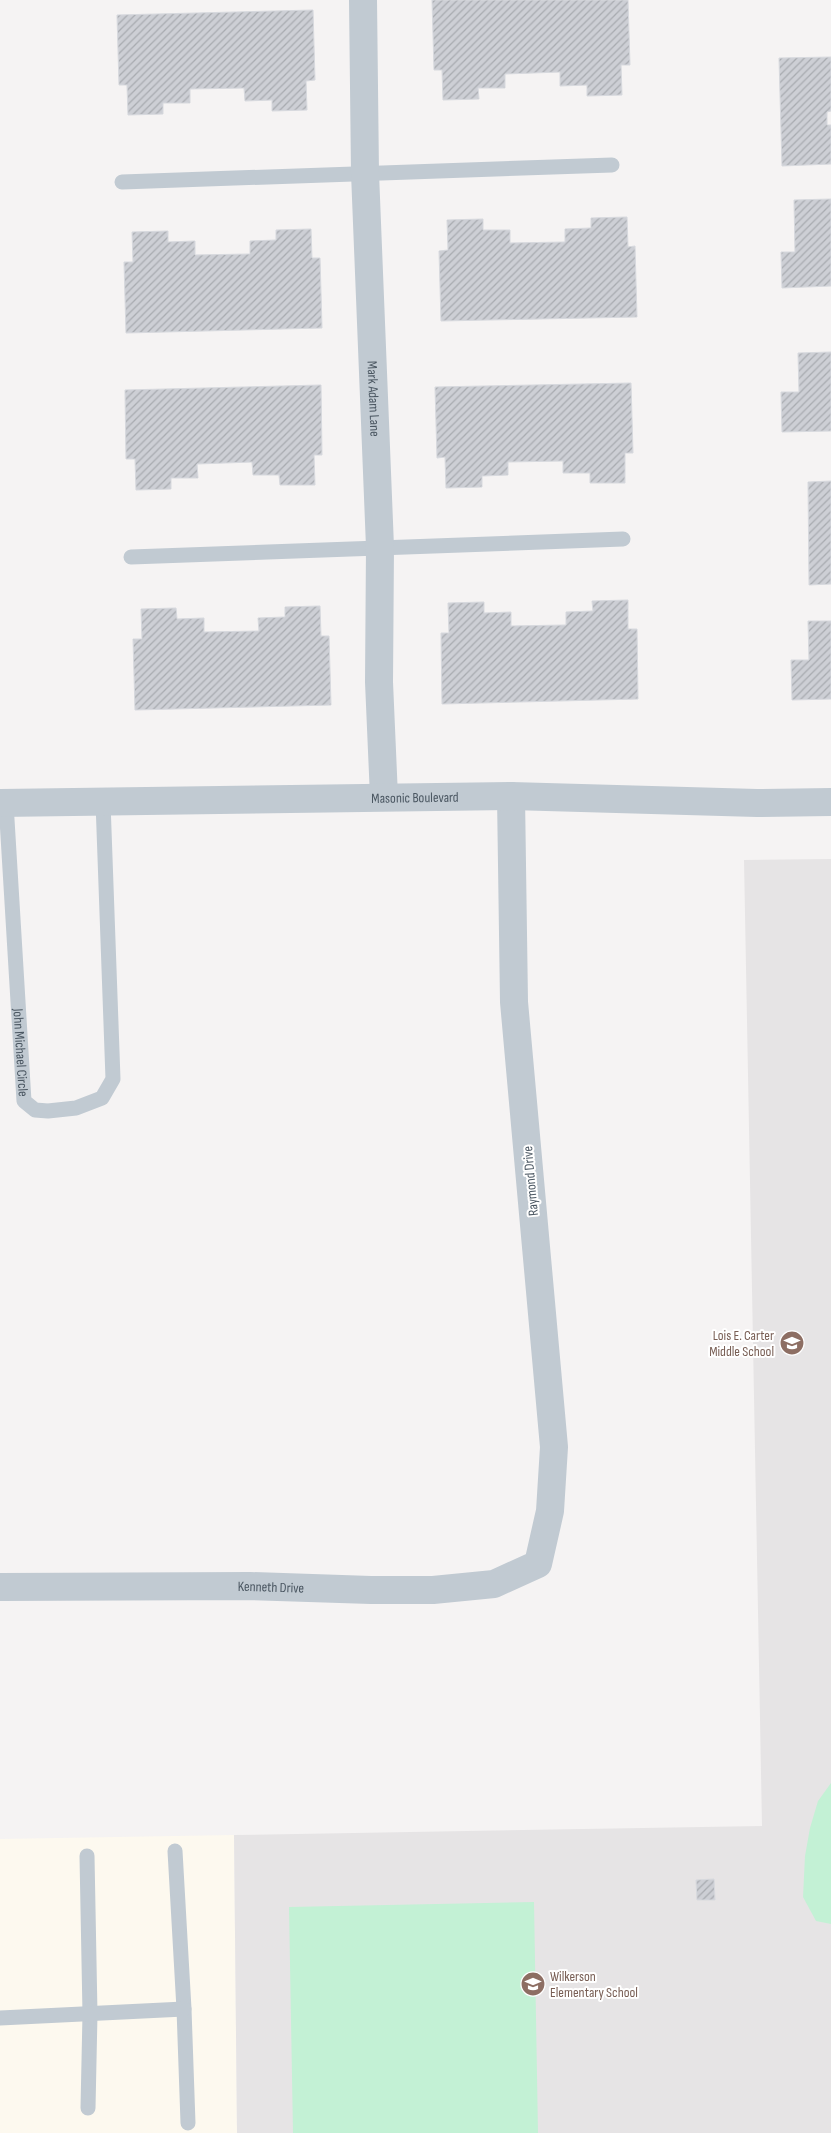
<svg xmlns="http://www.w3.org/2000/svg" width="831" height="2133" viewBox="0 0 831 2133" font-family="'Sofia Sans Condensed',sans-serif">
<defs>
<pattern id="building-hatch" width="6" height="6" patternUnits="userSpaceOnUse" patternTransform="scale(1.25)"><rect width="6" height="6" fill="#cdcfd5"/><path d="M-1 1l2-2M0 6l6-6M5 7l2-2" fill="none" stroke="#a8abb0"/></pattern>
</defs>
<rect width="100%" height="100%" fill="#f5f3f3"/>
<path fill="#fdf9ef" d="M234,1835L237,2133H0V1839Z"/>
<path fill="#e6e4e5" d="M831,859V2133H237L234,1835L762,1826L744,860Z"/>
<path fill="#c3f1d5" d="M831,1783V1924L816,1921L803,1897L805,1856L810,1828L818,1801Z
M534,1902L538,2133H293L289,1907Z"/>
<path fill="url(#building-hatch)" stroke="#d7d9de" d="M432,0H628L630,65H621L622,95L587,96V85L560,86V72L505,74V88H478L479,99L443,100L442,70H434Z
M313,10L315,80L306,81L307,110L272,111V100L245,101L244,88L190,89V103H163V114L128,115L127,85H119L117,15Z
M831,57V111L827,112V125H831V164L782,166L779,58Z
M831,199V286L782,288L781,252H795L794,200Z
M627,217L628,247L635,246L637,317L441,321L439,251L448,250L447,220L483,219V230H510V243L565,242V229L591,228V218Z
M311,229L312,258H320L322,328L126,333L124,262H133L132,232L168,231V242L195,241V255L250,254V241L276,240V230Z
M831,352V431L782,432L781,392H799L798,353Z
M631,383L633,453H625V483H590V473H563V461L508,462V475L482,476V487L446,488L445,457L437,458L435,387Z
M321,385L322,455H314L315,485H280L279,475H253L252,462L197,464L198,478H171V489L136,490L135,459H126L125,390Z
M831,481V584L809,585L808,482Z
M628,600V629H637L638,699L442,704L441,633H449L448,603L484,602V613L511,612V626L566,625V612L593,611L592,601Z
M320,606L321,636H329L331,705L135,710L133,639H142L141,609L176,608L177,619L204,618V632L259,631L258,618L285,617V607Z
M808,621H831V699L792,700L791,660H809Z
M714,1879L715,1900H697L696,1880Z"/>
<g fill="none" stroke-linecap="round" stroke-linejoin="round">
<g stroke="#c1cad2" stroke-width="15">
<path d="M122,182L612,165"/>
<path d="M131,557L623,539"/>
<path id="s1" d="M6,803L24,1101L35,1110L48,1111L76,1108L102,1098L113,1079L103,802"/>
<path d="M175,1851L184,2009L188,2123"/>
<path d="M87,1856L90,2014L88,2108"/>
<path d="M0,2018L184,2009"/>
</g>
<g stroke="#c1cad2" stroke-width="28">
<path id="s2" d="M363,0L365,173L380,547L379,682L384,797"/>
<path id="s3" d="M0,1587L250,1586L371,1590H433L494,1584L538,1564L550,1511L554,1447L514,1002L511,796"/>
</g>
<path stroke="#c1cad2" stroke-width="28" id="s4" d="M0,803L511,796L757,803L831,802"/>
</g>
<defs>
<symbol id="school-disc" viewBox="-11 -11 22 22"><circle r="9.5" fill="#8d6e63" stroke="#fff"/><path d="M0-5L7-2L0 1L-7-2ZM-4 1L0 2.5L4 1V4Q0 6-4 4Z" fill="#fff"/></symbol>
</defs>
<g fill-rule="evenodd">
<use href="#school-disc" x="778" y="1329" width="28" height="28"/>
<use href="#school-disc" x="519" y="1970" width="28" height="28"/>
</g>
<g text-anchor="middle" stroke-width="4" stroke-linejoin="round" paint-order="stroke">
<g font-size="14" fill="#4a5661" stroke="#fff">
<text dy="5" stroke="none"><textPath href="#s2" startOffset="399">Mark Adam Lane</textPath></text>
<text dy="5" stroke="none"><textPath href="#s4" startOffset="415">Masonic Boulevard</textPath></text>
<text dy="5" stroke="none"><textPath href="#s1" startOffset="250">John Michael Circle</textPath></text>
<text transform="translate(530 1181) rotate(-95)" y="5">Raymond Drive</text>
<text dy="5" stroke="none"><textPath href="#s3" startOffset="271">Kenneth Drive</textPath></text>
</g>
<g font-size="14" fill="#785e54" stroke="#fff" text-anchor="end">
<text x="774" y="1340">Lois E. Carter<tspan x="774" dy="16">Middle School</tspan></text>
<text x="550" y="1981" text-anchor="start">Wilkerson<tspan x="550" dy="16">Elementary School</tspan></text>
</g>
</g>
</svg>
